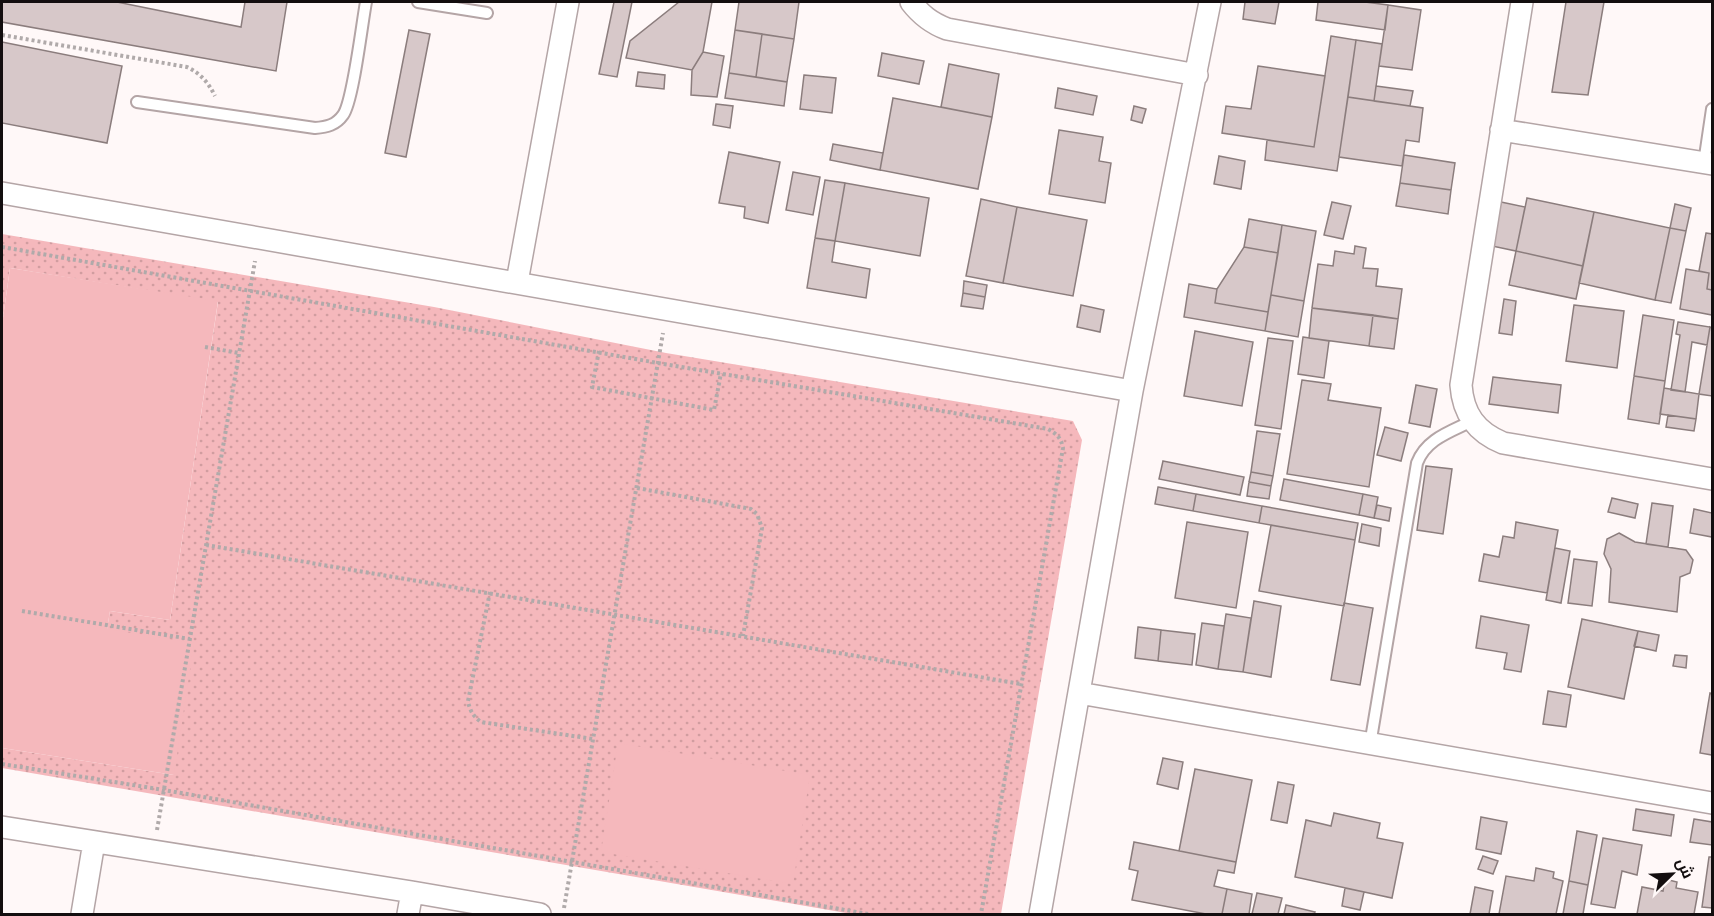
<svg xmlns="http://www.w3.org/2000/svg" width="1714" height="916" viewBox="0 0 1714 916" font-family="'Sofia Sans Condensed',Cairo,sans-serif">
<defs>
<pattern id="grass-dots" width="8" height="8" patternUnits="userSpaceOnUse" patternTransform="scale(1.5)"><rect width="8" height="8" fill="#f5b8bc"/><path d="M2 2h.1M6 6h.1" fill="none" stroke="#d19da0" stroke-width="1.8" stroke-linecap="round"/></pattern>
</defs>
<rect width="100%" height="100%" fill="#fff8f8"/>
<path fill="url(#grass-dots)" d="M2,234L434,307L666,353L1073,421L1082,440L1001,914H852L2,768V748L174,775L107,629L110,611L170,620L218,302L10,268L2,325Z"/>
<path fill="#f5b8bc" d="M10,268L218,301L170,620L110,611L107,629L194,643L174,775L2,748V325Z
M618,743L810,775L793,884L601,852Z"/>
<path fill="#d7c8c9" stroke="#8b7d7d" stroke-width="1.5" d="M2,2H117L241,27L245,2H287L276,71L2,22Z
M614,2H632L617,77L599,74Z
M679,2H712L703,52L692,70L626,58L630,41Z
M739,2H799L794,39L735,30Z
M1245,2H1279L1275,24L1243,19Z
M1318,2H1365L1388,5L1385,30L1316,20Z
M1566,2H1604L1588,95L1552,92Z
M1388,5L1421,10L1412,70L1379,66Z
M409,30L430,34L406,157L385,153Z
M735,30L762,34L756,77L729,73Z
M762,34L794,39L787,82L756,77Z
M1331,36L1356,40L1337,171L1265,160L1267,140L1314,147Z
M1356,40L1382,44L1374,101L1348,97Z
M2,42L122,66L107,143L2,123Z
M703,52L724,56L717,97L691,95L692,70Z
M882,53L924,61L919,84L878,76Z
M949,64L999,74L992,117L941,107Z
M1258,66L1325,76L1314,147L1222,133L1226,106L1251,109Z
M638,72L665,75L664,89L636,86Z
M729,73L787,82L784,106L725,98Z
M804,75L836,78L832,113L800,109Z
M1376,86L1413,91L1410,106L1374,101Z
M1058,88L1097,96L1093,115L1055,108Z
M1348,97L1423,108L1419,142L1406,140L1402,166L1339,157Z
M893,98L992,117L978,189L880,170Z
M716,104L733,106L730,128L713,125Z
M1134,106L1146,109L1142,123L1131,120Z
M1059,130L1103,137L1099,161L1111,163L1105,203L1049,194Z
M833,144L883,153L880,170L830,160Z
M729,152L780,162L768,223L744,218L745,207L719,203Z
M1404,155L1455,163L1451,190L1400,183Z
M1219,156L1245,161L1241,189L1214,184Z
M793,172L820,177L813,215L786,210Z
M825,180L845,183L835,241L815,238Z
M845,183L929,198L920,256L835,241Z
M1400,183L1451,190L1448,214L1396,206Z
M1527,198L1594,212L1583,266L1516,251Z
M981,199L1017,207L1003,283L966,276Z
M1332,202L1351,206L1343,239L1324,235Z
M1501,202L1525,207L1516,251L1492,246Z
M1675,204L1691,208L1686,231L1670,228Z
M1017,207L1087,220L1073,296L1003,283Z
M1594,212L1670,228L1655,300L1579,283Z
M1249,219L1282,225L1278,253L1244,247Z
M1282,225L1316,231L1304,301L1271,295Z
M1670,228L1686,231L1671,303L1655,300Z
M1706,233L1712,234V290L1707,289L1709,273L1699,271Z
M815,238L835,241L832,262L870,269L866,298L807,288Z
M1355,246L1366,248L1363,268L1378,269L1376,286L1402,289L1398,319L1312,308L1318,264L1333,266L1335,251L1354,254Z
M1244,247L1278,253L1268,312L1215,303L1217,289Z
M1516,251L1583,266L1576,299L1509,285Z
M1686,269L1709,273L1707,289L1712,290V315L1680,309Z
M964,281L987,285L985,297L963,293Z
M1189,284L1217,289L1215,303L1268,312L1265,331L1184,317Z
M963,293L985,297L983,309L961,306Z
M1271,295L1304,301L1298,337L1265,331Z
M1504,299L1516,301L1512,335L1499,333Z
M1081,305L1104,310L1100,332L1077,327Z
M1574,305L1624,311L1617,368L1566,361Z
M1312,308L1373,315L1369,346L1309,338Z
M1373,315L1398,319L1394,349L1369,346Z
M1643,315L1674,320L1665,381L1634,376Z
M1678,322L1710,327L1707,345L1692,342L1685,392L1671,390L1680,335L1676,334Z
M1710,327L1712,328V396L1699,394Z
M1195,331L1253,342L1242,406L1184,396Z
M1303,337L1329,341L1324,378L1298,374Z
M1268,338L1293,341L1281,429L1255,425Z
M1634,376L1665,381L1659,424L1628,419Z
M1493,377L1561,385L1558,413L1489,404Z
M1302,380L1331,384L1328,400L1381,408L1369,487L1287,474Z
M1416,385L1437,389L1430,427L1409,423Z
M1664,388L1699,394L1696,419L1660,414Z
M1668,415L1696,419L1694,431L1666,427Z
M1385,427L1408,433L1401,461L1377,455Z
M1257,431L1280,434L1273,476L1251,472Z
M1163,461L1244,477L1240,495L1159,479Z
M1426,466L1452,469L1443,534L1417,530Z
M1251,472L1273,476L1271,486L1249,482Z
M1284,479L1363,494L1359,515L1280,500Z
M1249,482L1271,486L1269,499L1247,496Z
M1158,487L1196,494L1193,511L1155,504Z
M1196,494L1262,506L1259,523L1193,511Z
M1363,494L1378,497L1374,518L1359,515Z
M1612,498L1638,504L1635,518L1608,512Z
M1652,503L1673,506L1668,547L1646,544Z
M1377,505L1391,508L1389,521L1374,518Z
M1262,506L1358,523L1355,540L1259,523Z
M1694,509L1712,513V537L1690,533Z
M1187,522L1248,532L1236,608L1175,598Z
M1516,522L1558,530L1547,593L1479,581L1484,554L1499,557L1503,536L1514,538Z
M1362,524L1381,528L1379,546L1359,542Z
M1271,525L1355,540L1344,606L1259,591Z
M1619,533L1635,542L1686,550L1693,560L1690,573L1680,577L1677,612L1609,602L1611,569L1604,554L1607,539Z
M1555,548L1570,551L1561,603L1546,600Z
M1574,559L1597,562L1592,606L1568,603Z
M1254,601L1281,606L1271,677L1243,672Z
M1344,603L1373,608L1360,685L1331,680Z
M1226,614L1251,618L1243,672L1218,669Z
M1481,616L1529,625L1521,672L1504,669L1507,653L1476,648Z
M1582,619L1638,631L1624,699L1568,687Z
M1202,623L1224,626L1218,669L1196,665Z
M1138,627L1161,630L1158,661L1135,658Z
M1161,630L1195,634L1192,665L1158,661Z
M1638,631L1659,635L1656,651L1634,646Z
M1675,655L1687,656L1686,668L1673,666Z
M1548,691L1571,695L1566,727L1543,724Z
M1710,693L1712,694V755L1700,753Z
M1163,758L1183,762L1178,789L1157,784Z
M1195,769L1252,780L1236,862L1179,851Z
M1278,782L1294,785L1287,823L1271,820Z
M1636,809L1674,815L1671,836L1633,830Z
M1334,813L1380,823L1377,838L1403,843L1392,898L1295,877L1306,820L1331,826Z
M1481,817L1507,822L1501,854L1476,849Z
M1694,819L1712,822V845L1690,842Z
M1577,831L1597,835L1588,885L1569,881Z
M1603,838L1642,845L1637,875L1622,871L1615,908L1591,904Z
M1134,842L1236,862L1234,873L1218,870L1214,886L1227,889L1222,914H1206L1132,900L1138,871L1129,869Z
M1483,856L1498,861L1493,874L1478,869Z
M1709,857H1712V908L1702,907Z
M1536,868L1554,872L1553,878L1563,881L1556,914H1499L1506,876L1534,881Z
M1665,879L1677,882L1676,888L1698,892L1694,914H1637L1642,887L1663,891Z
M1569,881L1588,885L1583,914H1563Z
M1475,887L1493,891L1489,914H1470Z
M1345,888L1364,892L1360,910L1342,906Z
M1227,889L1252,894L1249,914H1222Z
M1257,893L1282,898L1278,914H1252Z
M1286,905L1315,912L1314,914H1284Z"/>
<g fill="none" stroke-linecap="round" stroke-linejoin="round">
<defs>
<path id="service" d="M418,2L487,13
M137,102L315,128C327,127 336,125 343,115C353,102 362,23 366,2
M1704,163L1712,109
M1370,745L1417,463C1426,439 1450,432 1472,421"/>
<path id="minor" d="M911,2C921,15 931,23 947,29L1197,75
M1522,2L1461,385C1463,414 1476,432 1503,443L1712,479
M1501,130L1712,164
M2,193L1132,391
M517,282L568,2
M1079,693L1712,803
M2,827L412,892L540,914
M82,914L94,842
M408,914L412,892
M1040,914L1132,391L1210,2"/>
</defs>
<use href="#service" stroke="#b4a5a6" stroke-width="14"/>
<use href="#minor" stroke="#b4a5a6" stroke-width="24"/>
<path stroke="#b0aaaa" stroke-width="4" stroke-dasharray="3 3" stroke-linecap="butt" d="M2,35L187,67C201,74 208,82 215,96
M2,247L658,363L1048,429C1057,434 1061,438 1063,448L981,914
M205,347L239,353
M599,351L592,387L714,410L721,373
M637,488L751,509L757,514L762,528L743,636
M206,545L1021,684
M490,592L468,701C470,711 473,716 481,722L593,739
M22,611L190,639
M2,764L164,790L868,914
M157,830L255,261
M564,908L663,333"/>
<use href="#service" stroke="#fff" stroke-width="10"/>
<use href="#minor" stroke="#fff" stroke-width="21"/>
</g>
<rect width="1714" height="916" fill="none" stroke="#130e0f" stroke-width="6"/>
<g transform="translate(1672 874) rotate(66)" stroke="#fff8f8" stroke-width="4.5" paint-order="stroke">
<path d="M0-4.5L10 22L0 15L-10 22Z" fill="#130e0f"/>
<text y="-9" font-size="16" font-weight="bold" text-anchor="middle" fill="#130e0f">ش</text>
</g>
</svg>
